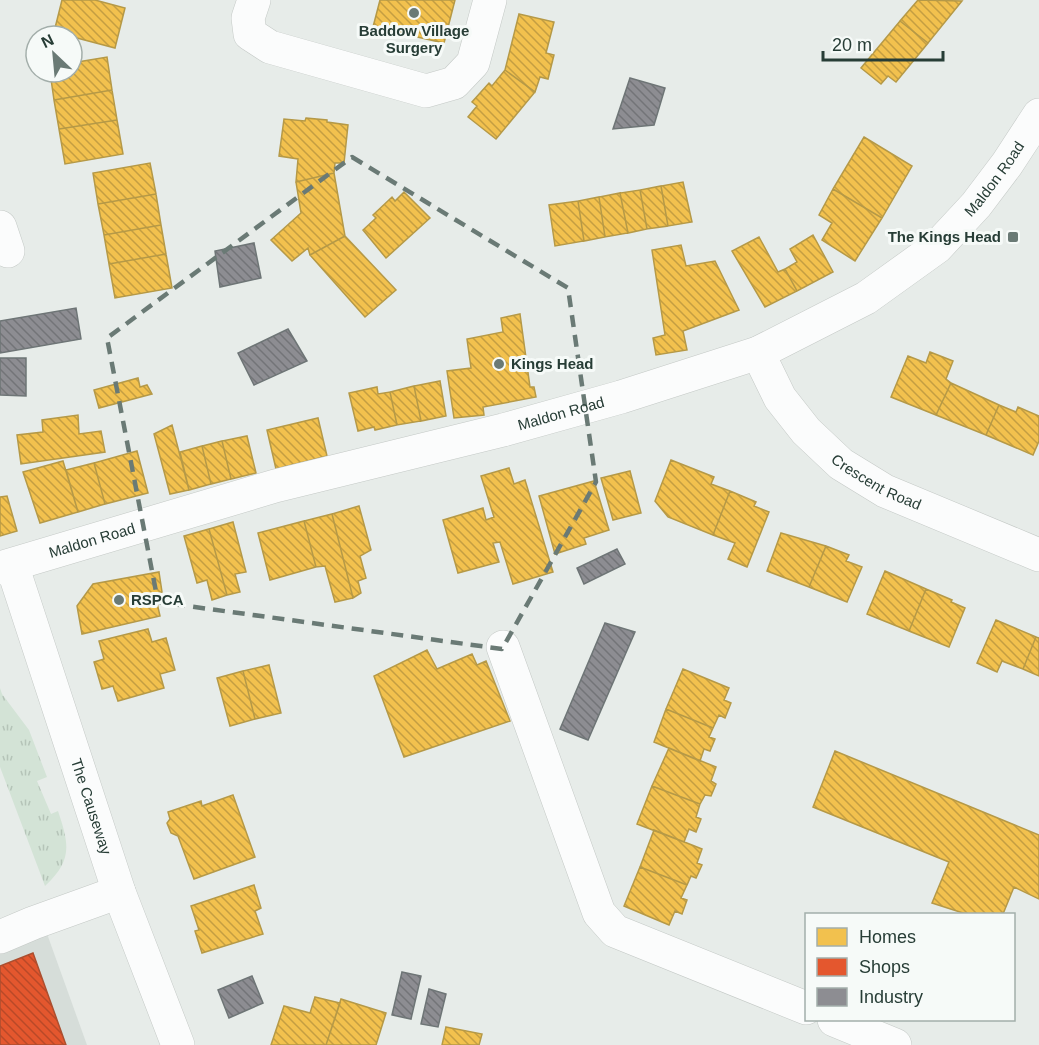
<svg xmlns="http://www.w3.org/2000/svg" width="1039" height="1045" viewBox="0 0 1039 1045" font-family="Helvetica,sans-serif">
<defs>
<pattern id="grass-tufts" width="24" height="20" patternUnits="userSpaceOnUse" patternTransform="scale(1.5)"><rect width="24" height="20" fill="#d3e3d6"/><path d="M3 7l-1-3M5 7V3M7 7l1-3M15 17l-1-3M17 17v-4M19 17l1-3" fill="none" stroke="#b5c4b8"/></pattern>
<pattern id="homes-back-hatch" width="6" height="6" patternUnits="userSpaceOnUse" patternTransform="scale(1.5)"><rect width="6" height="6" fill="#f2c14e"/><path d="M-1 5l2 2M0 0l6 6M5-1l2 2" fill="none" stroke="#c49e42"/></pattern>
<pattern id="shops-back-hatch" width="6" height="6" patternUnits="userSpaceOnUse" patternTransform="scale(1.5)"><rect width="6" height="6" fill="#e4572e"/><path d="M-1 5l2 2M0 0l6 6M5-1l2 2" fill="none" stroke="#b94928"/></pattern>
<pattern id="industry-back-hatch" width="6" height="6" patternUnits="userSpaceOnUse" patternTransform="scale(1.5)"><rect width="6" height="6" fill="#8d8d92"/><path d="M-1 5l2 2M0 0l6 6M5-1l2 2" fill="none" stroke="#737478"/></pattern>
</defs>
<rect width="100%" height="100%" fill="#e7ece9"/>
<path fill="#d6ddd9" d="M46,931L87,1045H0V948Z"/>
<path fill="url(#grass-tufts)" d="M0,688L2,694L29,730L47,777L37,781L51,814L58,811C69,844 73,860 45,886L0,767Z"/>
<path fill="url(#homes-back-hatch)" stroke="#b59947" stroke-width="1.5" d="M62,0H95L125,8L115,48L54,32Z
M380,0H455L444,43L373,27Z
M918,0L962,1L928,43L900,21Z
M519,14L554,22L546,53L554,55L548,79L540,77L535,92L505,70Z
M900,21L928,43L896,82L888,76L881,84L861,68Z
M107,57L112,90L54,100L50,72H72V63Z
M505,70L535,92L496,139L468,117L477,106L472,102L489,83L492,86Z
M112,90L117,120L59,129L54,100Z
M306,118L327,120V122L348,125L344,163H335L334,173L296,182L298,159L279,156L284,119L305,121Z
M117,120L123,154L65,164L59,129Z
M864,137L912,166L882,218L833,189Z
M150,163L156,194L98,204L93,173Z
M334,173L345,236L310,255L308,248L292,261L271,240L301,213L296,182Z
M683,182L692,222L668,226L661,186Z
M661,186L668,226L647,229L640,190Z
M833,189L882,218L855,261L822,240L832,223L819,215Z
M640,190L647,229L628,233L620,193Z
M404,192L430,218L386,258L363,230L376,218L373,215L392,197L395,201Z
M620,193L628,233L605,237L599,197Z
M156,194L161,225L104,235L98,204Z
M599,197L605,237L584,241L578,201Z
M578,201L584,241L555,246L549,205Z
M161,225L166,254L109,264L104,235Z
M813,235L833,272L797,291L785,269L797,262L790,249Z
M345,236L396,290L365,317L310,255Z
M759,237L778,272L785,269L797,291L765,307L732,251Z
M681,245L686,266L715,261L739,310L683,331L687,350L656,355L653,338L665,335L652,250Z
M166,254L172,288L115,298L109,264Z
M520,314L530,387H534L536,397L483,407L484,415L454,418L447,371L471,368L467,339L503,332L501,318Z
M930,352L953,361L946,379L951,383L936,415L891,397L908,356L926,363Z
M138,378L140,387L147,385L152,394L99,408L94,390Z
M440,381L446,416L421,421L414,386Z
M951,383L999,405L986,435L936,415Z
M414,386L421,421L397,425L390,392Z
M377,387L378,394L390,392L397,425L375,430L374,427L358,431L349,393Z
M999,405L1016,412L1018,407L1039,416V441L1033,455L986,435Z
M78,415L79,434L101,431L105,452L21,464L17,435L43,432L42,420Z
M318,418L327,456L276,469L267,430Z
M172,425L189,490L170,494L154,434Z
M247,436L256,473L231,479L222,441Z
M222,441L231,479L211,484L202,446Z
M202,446L211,484L189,490L180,452Z
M137,451L148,493L105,504L94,463Z
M671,460L714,477L711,484L730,491L713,535L668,517L655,501Z
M63,461L78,512L40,523L23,472Z
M94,463L105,504L78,512L66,470Z
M509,468L514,484L525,480L553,572L513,584L500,542L493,543L499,562L458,573L443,520L483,508L486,520L494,517L481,476Z
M630,471L641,513L613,520L601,478Z
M594,481L609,530L584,538L586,544L555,554L539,496Z
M730,491L756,502L754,506L769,512L747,567L728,559L735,543L713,535Z
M7,496L17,531L0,536V497Z
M359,506L371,550L360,556L366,578L358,581L361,593L353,598L332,514Z
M332,514L353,598L335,602L325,566L316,567L304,521Z
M304,521L316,567L270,580L258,533Z
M233,522L246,572L235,574L240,592L227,595L209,529Z
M209,529L227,595L212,600L207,580L197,583L184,536Z
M781,533L826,546L809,587L767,571Z
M826,546L849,555L846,561L862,567L847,602L809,587Z
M885,571L926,589L909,631L867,614Z
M159,572L162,592L155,594L160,616L82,634L77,606L93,584Z
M926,589L952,600L951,602L965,608L949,647L909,631Z
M996,620L1036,637L1023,669L1002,661L997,672L977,663Z
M148,629L152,642L166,638L175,670L160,674L164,688L118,701L113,686L102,689L94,662L104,659L99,641Z
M1036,637L1039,638V676L1023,669Z
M427,650L437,669L472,654L477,665L486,661L510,721L404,757L374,676Z
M269,665L281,713L255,719L243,671Z
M683,669L729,688L724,700L731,703L725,718L719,715L713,728L666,709Z
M243,671L255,719L230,726L217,678Z
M666,709L713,728L709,737L715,739L710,751L704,749L700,761L654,742Z
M669,748L716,767L711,781L716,784L711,796L705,795L700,804L652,786Z
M835,751L1039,835V899L1014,887L1003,914H966L932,903L949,862L813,807Z
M652,786L700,804L696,817L701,819L696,832L689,829L684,842L637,824Z
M233,795L255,857L194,879L178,836L171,833L167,823L170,819L168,812L201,801L202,806Z
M654,830L702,849L697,863L702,865L696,878L691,876L687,885L640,867Z
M640,867L687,885L681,898L687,900L682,914L675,911L669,925L624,906Z
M254,885L261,908L255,911L263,934L202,953L195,931L199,930L191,906Z
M315,997L340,1003L326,1045H271L284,1006L310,1013Z
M341,999L386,1013L376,1045H326Z
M446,1027L482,1034L479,1045H442Z"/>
<path fill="url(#shops-back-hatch)" stroke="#ab4f30" stroke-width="1.5" d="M33,953L66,1045H0V966Z"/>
<path fill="url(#industry-back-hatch)" stroke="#6e7576" stroke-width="1.5" d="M630,78L665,88L654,125L613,129Z
M254,243L261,278L220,287L215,251Z
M76,308L81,339L0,353V321Z
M288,329L307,361L254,385L238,353Z
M0,358H26V396L0,395Z
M617,549L625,564L584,584L577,568Z
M605,623L635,632L588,740L560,729Z
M402,972L421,976L411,1019L392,1015Z
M252,976L263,1003L229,1018L218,990Z
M429,989L446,994L438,1027L421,1024Z"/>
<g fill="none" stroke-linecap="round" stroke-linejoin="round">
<defs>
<g id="minor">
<path d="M254,0L248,18L250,34L270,47L426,91L454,83L473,63L490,0"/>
<path d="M0,227L8,251"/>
<path id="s1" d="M758,353L780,398L806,431L841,464L885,491L1039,555"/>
<path id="s2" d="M12,565L119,892L178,1045"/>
<path id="s3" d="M0,568L275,486L503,430L621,397L758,353L866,298L937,247L976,205L1007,164L1039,115"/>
<path d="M503,647L599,913L615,931L806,1008"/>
<path d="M0,937L33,923L119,892"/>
<path d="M834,1020L895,1045"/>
</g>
</defs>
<use href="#minor" stroke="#c4c9c6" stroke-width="34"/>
<use href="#minor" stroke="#fbfcfc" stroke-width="33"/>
</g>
<path fill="none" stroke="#6a7a75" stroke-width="4.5" stroke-dasharray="12 8" stroke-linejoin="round" d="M352,157L568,288L596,482L502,649L158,602L107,338Z"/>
<g fill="#6a7a75" stroke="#f6faf8" stroke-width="2">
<circle cx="414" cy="13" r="6"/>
<rect x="1007" y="231" width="12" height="12" rx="3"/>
<circle cx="499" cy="364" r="6"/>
<circle cx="119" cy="600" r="6"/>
</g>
<g text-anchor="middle" stroke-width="6" stroke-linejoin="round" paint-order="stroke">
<g font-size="15" font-weight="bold" fill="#273d36" stroke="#f6faf8" text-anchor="start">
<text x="414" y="36" text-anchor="middle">Baddow Village<tspan x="414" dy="17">Surgery</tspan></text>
<text x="1001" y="242" text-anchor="end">The Kings Head</text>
<text x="511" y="369">Kings Head</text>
<text x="131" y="605">RSPCA</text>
</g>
<g font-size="15" fill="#273d36" stroke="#f6faf8">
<text dy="5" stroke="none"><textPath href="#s3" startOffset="1086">Maldon Road</textPath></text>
<text dy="5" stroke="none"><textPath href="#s3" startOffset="582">Maldon Road</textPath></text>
<text dy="5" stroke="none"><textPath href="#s1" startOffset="180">Crescent Road</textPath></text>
<text dy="5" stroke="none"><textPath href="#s3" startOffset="96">Maldon Road</textPath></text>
<text dy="5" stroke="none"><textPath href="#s2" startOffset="254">The Causeway</textPath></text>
</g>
</g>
<rect x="805" y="913" width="210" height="108" fill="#f6faf8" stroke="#a3aeaa" stroke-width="1.5"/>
<rect x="817" y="928" width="30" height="18" fill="#f2c14e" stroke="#a3aeaa" stroke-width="1.5"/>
<text x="859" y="943" font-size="18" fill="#273d36">Homes</text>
<rect x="817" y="958" width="30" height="18" fill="#e4572e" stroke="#a3aeaa" stroke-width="1.5"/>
<text x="859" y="973" font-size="18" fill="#273d36">Shops</text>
<rect x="817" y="988" width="30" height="18" fill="#8d8d92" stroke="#a3aeaa" stroke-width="1.5"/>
<text x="859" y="1003" font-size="18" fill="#273d36">Industry</text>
<g transform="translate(54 54) rotate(334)"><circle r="28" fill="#f6faf8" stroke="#a3aeaa" stroke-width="1.5"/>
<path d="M0-4.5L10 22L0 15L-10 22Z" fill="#6a7a75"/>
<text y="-9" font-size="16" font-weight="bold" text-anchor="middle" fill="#273d36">N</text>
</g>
<path d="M823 51v9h120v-9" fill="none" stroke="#273d36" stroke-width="3"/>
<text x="832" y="51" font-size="18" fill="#273d36" stroke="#f6faf8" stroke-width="4.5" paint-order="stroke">20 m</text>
</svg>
